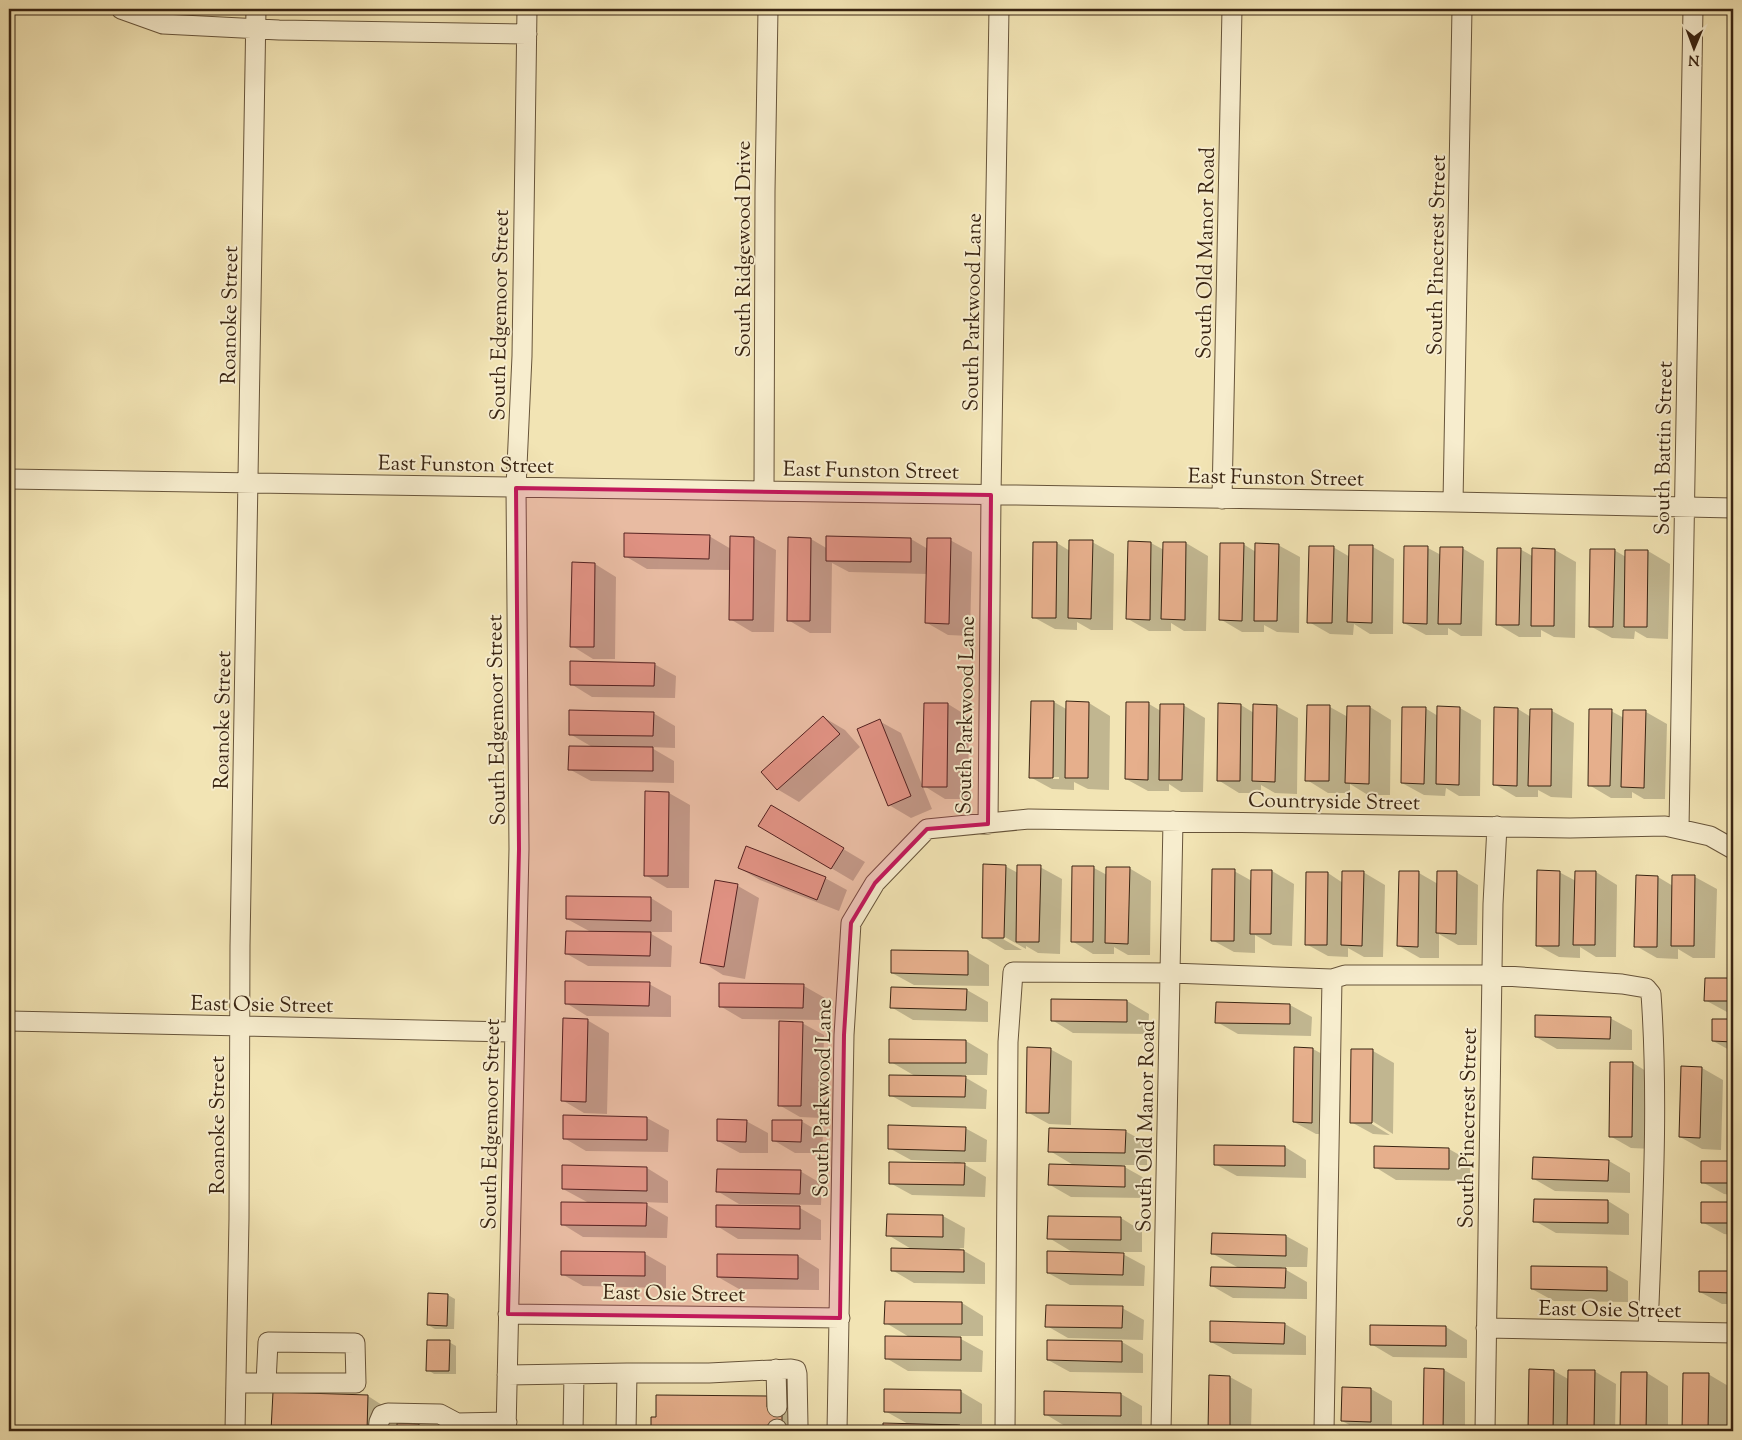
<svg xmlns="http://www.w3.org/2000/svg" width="1742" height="1440" viewBox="0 0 1742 1440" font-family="'Sorts Mill Goudy',serif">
<rect width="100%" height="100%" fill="#f2e4b4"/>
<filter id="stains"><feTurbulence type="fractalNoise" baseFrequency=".004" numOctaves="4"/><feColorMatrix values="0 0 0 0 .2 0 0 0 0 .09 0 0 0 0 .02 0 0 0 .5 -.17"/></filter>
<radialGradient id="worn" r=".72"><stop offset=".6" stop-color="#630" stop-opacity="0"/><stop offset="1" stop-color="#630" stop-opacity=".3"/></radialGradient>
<path fill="#0003" fill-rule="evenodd" d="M709,536L731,549V538H754L776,550L774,632H752L730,619L731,570L647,569L625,556Z
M828,538L911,539L928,549L950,540L972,552L970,636L948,635L927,623L928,574L849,572L832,563L831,633H810L788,620L811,539L828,549Z
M1092,542L1114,554L1113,630H1091L1077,622V630L1055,629L1033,617L1057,543L1070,551Z
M1129,542L1151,543L1164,550V543H1186L1208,556L1206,631H1184L1171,623V631H1149L1128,619Z
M1243,544L1256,552L1278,545L1300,557L1299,633L1277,632L1264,625V632H1242L1220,619Z
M1333,547L1350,557L1373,547L1394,559L1393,634H1370L1354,624L1353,635L1330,634L1309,622Z
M1428,548L1441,555L1462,548L1484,561L1482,636H1461L1448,628V635H1426L1404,623Z
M1520,549L1534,557L1555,550L1576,562L1575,638L1554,637L1541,630V637H1519L1497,624Z
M1732,549H1733V630L1731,628Z
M1614,550L1626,557L1627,551H1648L1670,564L1668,639L1647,638L1635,631L1634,639L1612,638L1590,626Z
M595,564L616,577L615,659H593L572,646Z
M654,664L676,676L675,698L592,697L571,684Z
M1054,702L1068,710L1089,703L1110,716L1109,790L1088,789L1074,782V790L1052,789L1030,777ZM1051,777H1059V779H1051Z
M948,704L969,717L968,799H945L924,786Z
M1149,704L1161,711L1183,705L1205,718L1203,792H1181L1169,784V791H1148L1126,779Z
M1241,705L1254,713L1276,706L1298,718L1297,794L1275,793L1261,785V793H1239L1218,780Z
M1330,707L1348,717L1370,707L1391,720L1390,795H1368L1350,784V793H1328L1307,780Z
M1425,708L1438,716L1460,708L1481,720L1480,796H1459L1446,788L1445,796L1424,795L1402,783Z
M1518,709L1531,717V710L1552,711L1574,723L1572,798L1551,797L1538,790V797H1516L1494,784Z
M1611,711L1624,718L1646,712L1667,724L1665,799H1644L1632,792V798H1611L1589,785Z
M653,713L675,726V748L650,747L674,761V783L591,781L569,769L594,748L570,734Z
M823,717L845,730L860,747L799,802L777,789Z
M1732,720H1733V801L1731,799Z
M879,721L901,733L932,809L911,818L889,805Z
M669,793L690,805L689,888H667L645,875Z
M793,819L865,862L853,881L760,826Z
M1005,866L1018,873L1040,867L1062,879L1060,954L1038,953L1026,946V949L1003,936V939L1022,950H1005L983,937Z
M739,868L825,878L847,890L839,911L760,880Z
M1094,868L1107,875L1129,868L1151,881L1150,955H1128L1114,947V954H1093L1072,941Z
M1234,871L1252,881L1272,871L1294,884L1292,946L1273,945L1255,935V953L1234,952L1212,940Z
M1363,872L1385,885L1383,957H1364L1348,948V957L1328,956L1306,944L1328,873L1343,883Z
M1456,872L1478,885L1477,945H1458L1439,934V958H1420L1399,946L1419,873L1438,884Z
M1559,872L1576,881L1596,872L1617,885L1616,957H1596L1580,947V958L1559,957L1537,945Z
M1673,876L1695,877L1717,889L1715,958H1693L1678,949V959L1657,958L1636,946L1658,877L1673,886Z
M716,882L738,886L759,898L745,979L723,975L702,962Z
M651,898L672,911V932H648L672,946L671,967L588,966L567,954L591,932L567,919Z
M967,952L989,965V986L914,985L892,973Z
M1706,979H1733V1013L1727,1012L1705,1000Z
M649,984L671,996V1017L587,1016L566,1003Z
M804,986L825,998V1020L742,1019L720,1006Z
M967,990L988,1002V1022L913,1020L891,1007Z
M1052,1000L1127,1001L1149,1014L1148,1034L1073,1033L1052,1020Z
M1217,1004L1290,1005L1312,1017L1311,1036L1238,1034L1217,1022Z
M1610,1018L1632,1030V1050L1557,1049L1536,1037Z
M587,1020L609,1033L607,1114L584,1113L562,1100Z
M1713,1020L1733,1021V1052L1713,1041Z
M802,1023L824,1035L822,1118L800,1117L779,1105Z
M891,1041H966L988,1054L987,1075H961L987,1090L986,1109L912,1107L890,1095L915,1076L891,1062Z
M1050,1049L1072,1061L1071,1125L1049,1124L1027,1112Z
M1295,1049H1313L1335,1061L1333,1134H1316L1294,1122Z
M1373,1051L1394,1063L1393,1134L1372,1121V1124L1390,1135L1373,1134L1351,1122Z
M1633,1063L1654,1076L1653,1149L1631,1148L1610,1136Z
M1702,1068L1723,1080L1721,1150L1702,1149L1680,1137Z
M565,1117L647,1118L669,1130L668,1152L586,1151L564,1138Z
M746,1121L768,1133V1153H740L718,1141Z
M801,1121L823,1134L822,1153H795L773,1140Z
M965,1128L987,1140L986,1162H960L986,1177L985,1197L912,1195L890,1183L954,1164V1162L911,1160L889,1148Z
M1125,1131L1147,1143V1165H1121L1146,1179V1198L1071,1197L1050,1185L1075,1166L1050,1151Z
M1285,1147L1306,1160V1178L1237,1176L1215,1164Z
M1449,1149L1470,1161V1181L1396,1180L1375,1167Z
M1609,1161L1630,1173V1193L1555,1191L1534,1179Z
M1703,1162H1733V1195L1724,1194L1702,1182Z
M647,1168L668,1181V1203L642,1202L668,1217L667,1238L583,1237L562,1224L589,1203L563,1189Z
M800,1171L822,1184L821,1205L739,1204L717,1191Z
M1608,1201L1629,1214V1235L1556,1233L1535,1221Z
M1703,1203L1733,1204V1235L1724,1234L1702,1222Z
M800,1208L821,1220V1240L738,1239L717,1226Z
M888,1215L943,1216L965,1228L964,1248H959L985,1263V1284L914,1283L892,1270L913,1250L888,1235Z
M1121,1218L1142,1231V1252H1119L1145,1266L1144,1286L1070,1285L1048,1273L1074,1253L1049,1238Z
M1213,1235L1286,1236L1308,1248L1307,1267H1281L1307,1282V1299L1233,1298L1212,1286L1239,1268L1213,1254Z
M645,1254L666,1266V1288L583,1286L562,1274Z
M798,1256L819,1269V1290L739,1289L718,1277Z
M1607,1269L1628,1281V1302L1554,1301L1532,1289Z
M1701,1272L1733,1273V1304H1722L1700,1292Z
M448,1295L455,1299L454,1329H435L428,1325Z
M962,1303L983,1316V1336H927V1338L961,1339L983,1351L982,1372L908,1371L886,1358L911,1338L886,1323Z
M1122,1308L1144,1320L1143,1340L1068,1338L1047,1326Z
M1285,1324L1306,1336V1355L1233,1354L1211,1342Z
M1446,1327L1467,1340V1358L1393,1357L1371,1344Z
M449,1342L456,1346V1374H434L428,1370Z
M1122,1342L1143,1354V1373L1070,1372L1048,1360Z
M1425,1370H1444L1465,1382V1431H1424Z
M1530,1371H1554L1570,1380L1594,1371L1616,1384L1615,1431H1529Z
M1622,1373H1647L1668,1386V1431H1621Z
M1684,1374H1708L1730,1387L1729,1431H1683Z
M1211,1377H1230L1252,1389L1251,1431H1210Z
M1371,1389L1392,1401V1431H1361L1342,1421Z
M960,1391L982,1404V1424H957L969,1431H885V1425H910L885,1411Z
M274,1393L368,1396L382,1405L381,1431H273Z
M1121,1394L1142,1406V1428L1117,1427L1124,1431H1047V1428L1070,1429L1045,1414Z
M766,1397L793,1415L792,1431H652V1418Z
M399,1425H419L429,1431H398Z"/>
<path fill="#e6af8c" stroke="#392412" d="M624,533L710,535L709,559L624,557Z
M730,536L754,537L753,620H729Z
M826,536L911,538V562L826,561Z
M788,537L811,538L810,621H787Z
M927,538H951L949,624L925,623Z
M1069,540H1093L1091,619L1068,618Z
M1128,541L1151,542L1150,620L1126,619Z
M1033,542H1057L1056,618H1032Z
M1163,542H1186L1185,620L1161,619Z
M1220,543H1244L1242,621L1219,620Z
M1255,543L1279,544L1277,621H1254Z
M1349,545H1373L1372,623L1347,622Z
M1309,546H1334L1332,623H1307Z
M1404,546H1428L1427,624L1403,623Z
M1440,547H1463L1461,624H1438Z
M1731,547H1733V629H1730Z
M1497,548H1521L1519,625H1496Z
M1532,548L1555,549L1554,626H1531Z
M1590,549H1615L1613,627H1589Z
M1625,550H1648L1647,627H1624Z
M572,562L595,563L594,647H570Z
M570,661L655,663L654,686L570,685Z
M1031,701H1054L1053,778H1029Z
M1066,701L1089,702L1088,778H1065Z
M1126,702H1149L1148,780L1125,779Z
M924,703H948L947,787H922Z
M1218,703L1241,704L1240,781H1217Z
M1160,704H1184L1182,780H1159Z
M1253,704L1277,705L1275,782L1252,781Z
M1307,705H1330L1329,781H1305Z
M1347,706H1370L1369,784L1345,783Z
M1437,706L1460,707L1459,785L1436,784Z
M1402,707H1426L1424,784L1401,783Z
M1494,707L1518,708L1517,786L1493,785Z
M1530,709H1552L1551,786H1528Z
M1589,709H1612L1610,786H1588Z
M569,710L654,712L653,736L569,735Z
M1623,710H1646L1644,788L1621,787Z
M823,716L840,734L777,790L761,772Z
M880,719L911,796L888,806L857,729Z
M1731,719H1733V800H1729Z
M569,746L653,747V771L568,770Z
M645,791L669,792L668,876H644Z
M771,805L844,848L831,869L758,826Z
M746,846L826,877L817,900L738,868Z
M983,864L1006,865L1004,938H982Z
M1017,865H1041L1039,942H1016Z
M1072,866H1094L1093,942H1071Z
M1106,867H1130L1128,944L1105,943Z
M1212,869H1235L1234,941H1211Z
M1251,870H1272L1271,934H1250Z
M1537,870L1560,871L1559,946H1536Z
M1342,871H1364L1362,946L1341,945Z
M1399,871H1419L1418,947L1397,946Z
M1437,871H1457L1456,934L1436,933Z
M1575,871H1596L1595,945H1573Z
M1306,872H1328L1327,945H1305Z
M1636,875L1658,876L1657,947H1634Z
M1672,875H1695L1694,946H1671Z
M715,880L738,884L724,967L700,963Z
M566,896L651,897V921L566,919Z
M566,931L651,932L650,956L565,954Z
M891,950L968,951V975L891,973Z
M1705,978H1733V1001H1704Z
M565,981L650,982L649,1006L565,1004Z
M719,983L804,984L803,1008L719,1007Z
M891,987L967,989L966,1010L890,1008Z
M1051,999L1127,1000V1022L1051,1021Z
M1216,1002L1290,1004V1024L1215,1023Z
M1535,1015L1611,1017L1610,1039L1535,1037Z
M563,1018L588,1019L586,1102L561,1101Z
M1712,1019H1733V1042L1712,1041Z
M779,1021L803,1022L801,1106H778Z
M889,1039L966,1040V1063H889Z
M1027,1047L1051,1048L1049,1113H1026Z
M1294,1047L1313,1048L1312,1123L1293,1122Z
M1351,1049H1373L1372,1123H1350Z
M1610,1062H1633L1632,1137H1609Z
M1681,1066L1702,1067L1700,1138L1679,1137Z
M889,1075L966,1076L965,1097L889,1096Z
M563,1115L647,1117V1140L563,1139Z
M717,1119L747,1120L746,1142L717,1141Z
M772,1120H802L801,1142L772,1141Z
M888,1125L966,1127L965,1151L888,1149Z
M1049,1128L1126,1130L1125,1153L1048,1152Z
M1214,1145L1285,1146V1166L1214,1165Z
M1374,1146L1449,1148V1169L1374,1168Z
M1533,1157L1609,1160L1608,1181L1532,1179Z
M1701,1161H1733V1183H1701Z
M889,1162L965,1163L964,1185L889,1184Z
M1049,1164L1125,1166V1187L1048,1185Z
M562,1165L647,1167V1191L562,1189Z
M717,1169L801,1170L800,1194L716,1192Z
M1534,1199L1608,1200V1223L1533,1222Z
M561,1202L647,1203L646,1226L561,1225Z
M1701,1202H1733V1223H1701Z
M716,1205L800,1206V1229L716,1227Z
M887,1214L943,1215V1237L886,1236Z
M1048,1216L1121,1217V1240L1047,1239Z
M1212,1233L1286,1235V1256L1211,1254Z
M891,1248L964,1250V1272L891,1271Z
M561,1251L645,1252V1276L561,1275Z
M1047,1251L1124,1253L1123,1275L1047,1273Z
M717,1254L798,1255V1279L717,1277Z
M1531,1266L1607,1267V1291L1531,1289Z
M1211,1267L1286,1268L1285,1288L1210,1286Z
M1699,1271H1733V1293L1699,1292Z
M428,1293L448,1294L447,1326L427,1325Z
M885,1301L962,1302V1324H884Z
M1046,1305L1123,1306L1122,1328L1045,1327Z
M1210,1321L1285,1323L1284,1344L1210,1342Z
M1370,1325L1446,1326V1346L1370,1345Z
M885,1336L961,1337V1360L885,1359Z
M427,1340H450L449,1371H426Z
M1047,1340L1122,1341V1362L1047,1360Z
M1424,1368L1444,1369L1443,1431H1423Z
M1529,1369L1554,1370L1553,1431H1528Z
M1568,1370H1595L1594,1431H1567Z
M1621,1372H1647L1646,1431H1620Z
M1683,1373H1709L1708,1431H1682Z
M1209,1375L1230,1376V1431H1208Z
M1342,1387L1371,1388V1422L1341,1421Z
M884,1389L961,1390V1413L884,1412Z
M1044,1391L1121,1393V1416L1044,1415Z
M273,1392L368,1395L367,1431H271Z
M656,1395L767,1396V1407H782V1428H767V1431H651V1417H656Z
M397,1423L419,1424V1431H397Z
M883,1423L960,1425V1431H883Z
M1046,1427L1121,1428V1431H1046Z"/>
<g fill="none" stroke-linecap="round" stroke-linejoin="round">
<defs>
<path id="minor" d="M121,9L163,24L279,30L527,34
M9,479L1453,502L1733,508
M764,491L765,191L768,9
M1222,499L1232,9
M1453,502L1462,9
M988,824L991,495L999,9
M1679,829C1685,555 1688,282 1693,9
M9,1021L515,1032
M508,1314L840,1318
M1486,1328L1733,1333
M776,1369L777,1407
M627,1373H709L791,1369L796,1370L797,1374L798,1425L797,1431
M507,1375L627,1373L626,1431
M236,1383H356L355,1343L268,1342L266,1383
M777,1429V1431
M235,1431L239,1219L240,946L256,9
M378,1431L379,1422L382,1415L388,1413L440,1414L457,1423
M457,1431V1423L507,1422
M506,1431L519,849L516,488L522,356L527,9
M573,1431L574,1374
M837,1431L844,1035L851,923L875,883L927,829L1029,819L1570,828L1665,826L1710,836L1733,849
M1005,1431L1008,1042L1013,972L1171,973L1332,979L1345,975H1492L1622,984L1646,988L1651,994C1659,1106 1652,1219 1648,1331
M1161,1431L1173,821
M1324,1431L1332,979
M1485,1431L1493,904L1497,826"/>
</defs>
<use href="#minor" stroke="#67543a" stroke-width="21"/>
<use href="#minor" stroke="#f7edce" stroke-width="19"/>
</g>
<path fill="#c2185b" fill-opacity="0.2" stroke="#c2185b" stroke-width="4" stroke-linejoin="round" d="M516,488L991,495L988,824L927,829L875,883L851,923L844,1035L840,1318L508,1314L519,849Z"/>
<g text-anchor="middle" stroke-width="4" stroke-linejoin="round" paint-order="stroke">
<g font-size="21" fill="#392412" stroke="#f7edce">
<text transform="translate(743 249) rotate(-90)" y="7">South Ridgewood Drive</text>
<text transform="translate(1205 253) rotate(-89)" y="7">South Old Manor Road</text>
<text transform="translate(1436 255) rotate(-89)" y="7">South Pinecrest Street</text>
<text transform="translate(972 312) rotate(-89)" y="7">South Parkwood Lane</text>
<text transform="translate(229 315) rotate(-89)" y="7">Roanoke Street</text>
<text transform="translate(499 315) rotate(-89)" y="7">South Edgemoor Street</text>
<text transform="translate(1663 448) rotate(-89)" y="7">South Battin Street</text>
<text transform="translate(466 464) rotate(1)" y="7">East Funston Street</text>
<text transform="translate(871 470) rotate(1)" y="7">East Funston Street</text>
<text transform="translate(1276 477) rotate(1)" y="7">East Funston Street</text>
<text transform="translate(965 715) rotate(-89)" y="7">South Parkwood Lane</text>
<text transform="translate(222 720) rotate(-89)" y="7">Roanoke Street</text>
<text transform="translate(496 720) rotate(-91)" y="7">South Edgemoor Street</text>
<text transform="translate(1334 801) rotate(1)" y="7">Countryside Street</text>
<text transform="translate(262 1004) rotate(1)" y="7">East Osie Street</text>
<text transform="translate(822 1098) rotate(-89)" y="7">South Parkwood Lane</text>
<text transform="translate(490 1124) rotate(-89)" y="7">South Edgemoor Street</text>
<text transform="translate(217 1125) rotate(-90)" y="7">Roanoke Street</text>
<text transform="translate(1145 1126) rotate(-89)" y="7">South Old Manor Road</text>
<text transform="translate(1467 1128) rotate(-89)" y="7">South Pinecrest Street</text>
<text transform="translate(674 1293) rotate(1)" y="7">East Osie Street</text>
<text transform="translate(1610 1309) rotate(1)" y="7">East Osie Street</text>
</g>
</g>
<rect width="1742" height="1440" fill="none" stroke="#f2e4b4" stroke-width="30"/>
<rect x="10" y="10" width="1722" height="1420" fill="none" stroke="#392412" stroke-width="2.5"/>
<rect x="15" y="15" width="1712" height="1410" fill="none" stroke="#392412"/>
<g transform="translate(1694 48) rotate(181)" stroke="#f7edce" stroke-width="4" paint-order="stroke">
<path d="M0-4L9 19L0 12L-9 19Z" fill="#392412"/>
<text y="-8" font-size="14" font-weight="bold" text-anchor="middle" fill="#392412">N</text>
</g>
<rect width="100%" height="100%" filter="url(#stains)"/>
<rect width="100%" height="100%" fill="url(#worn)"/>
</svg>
